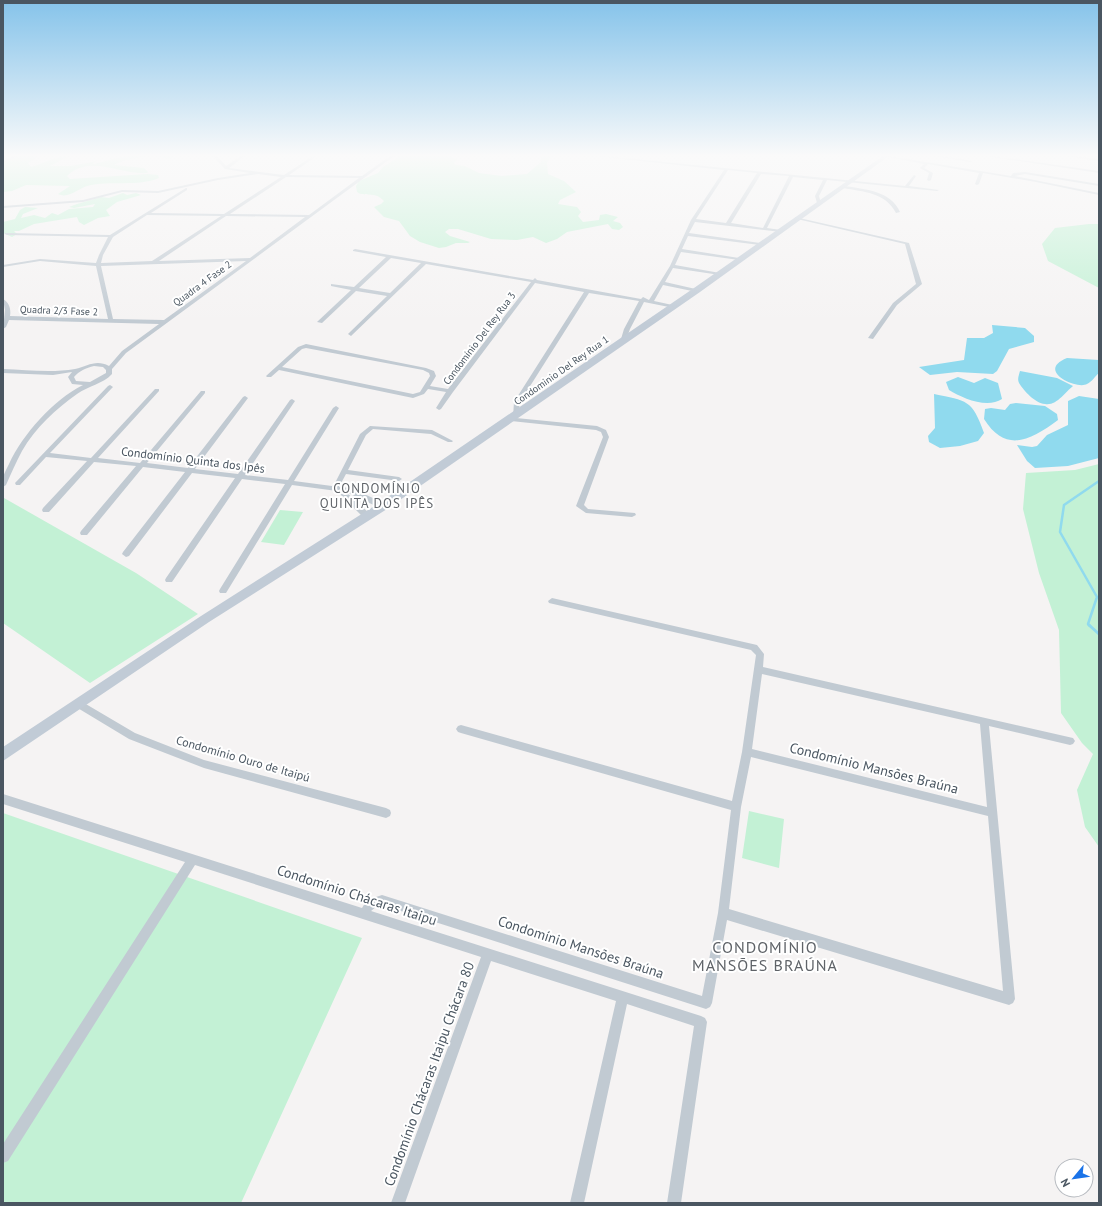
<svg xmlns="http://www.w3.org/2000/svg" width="1102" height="1206" viewBox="0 0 1102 1206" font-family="'PT Sans',sans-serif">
<rect width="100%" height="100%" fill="#f5f3f3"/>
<path fill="#c3f1d5" d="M17,156H39L28,163L31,167C39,165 62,154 67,157L50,166H71L97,161L93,163L94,164L125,156H173V157C167,161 160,155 152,156C141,157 124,159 114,165L144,168L148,172L147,173C120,175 90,154 67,176L70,179L147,174L158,175L159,178C138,187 109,180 87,186C78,189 68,199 58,194L70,186L26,185L12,191L3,192V162Z
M400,156H450L457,159L454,163L456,165L465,166L479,173L502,176L527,174L541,162V156H551L547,163L548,174L564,181L576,192L560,200L558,204L577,207L581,212L578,216L583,222L599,220L600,215L606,214L618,217L613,221L620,223L623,227L619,230L612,229L608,224L567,232L557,239L546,243L533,237L517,240L491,239L458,229H449L445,232L450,236L470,242L468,243H456L446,247L439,248L420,242L410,236L399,221L384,217L374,207L381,204L384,201C374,190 365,198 357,192L356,186L359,181L378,173L383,167Z
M123,193L127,195L136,193L141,195L117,202L106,210L110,216L98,218L84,225L79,222L77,217L34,224L19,231H14L17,234L12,237L3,233V222L15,219L20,210L25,207L38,208L23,214L21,218L34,215L45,218L52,213L58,215L69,209L93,207L95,204L74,208L69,207L77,204L101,197L109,198Z
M1089,224H1099V288L1048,261L1042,244L1055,228Z
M1099,464V847L1085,827L1077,790L1093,754L1082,743L1061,713L1059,630L1039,573L1023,509L1026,473L1075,470Z
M4,498L136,573L198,614L90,683L3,623Z
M280,510L303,512L284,545L261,542Z
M749,811L784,819L779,868L742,858Z
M3,813L362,938L241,1203H3Z"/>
<path fill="#90daee" d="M992,325L1025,328L1034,336V342L1009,349L997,371L993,374L957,372L930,375L919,367L964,360L967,338H984L993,333Z
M1067,358L1099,360V373C1095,376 1092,382 1087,384C1077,390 1035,371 1067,358Z
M1020,371L1057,378L1073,386C1065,392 1057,406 1045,404C1035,403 1024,391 1019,383C1017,379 1019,375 1020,371Z
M958,377L974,383L985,378L998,383L1002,399C987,409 962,398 949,390L946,382Z
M934,394C967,401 972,399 984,433L978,441L960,446L940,448L929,442L928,436L935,428Z
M1079,396L1099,399V458L1068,466L1035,468L1027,461L1017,445L1032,447L1037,446L1047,435L1068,425V401Z
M1016,403L1045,406L1057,414L1058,420C1031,440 1006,454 984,419L985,409L991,408L1005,410L1010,404Z"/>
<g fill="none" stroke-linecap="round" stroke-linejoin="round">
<path stroke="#90daee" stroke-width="2.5" d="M1090,626L1088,624L1097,597L1060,532L1064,505L1099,481"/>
<path stroke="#90daee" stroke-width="3" d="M1089,625L1099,634"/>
<path fill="#c1cad2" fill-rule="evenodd" d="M14,156H18L3,163V161Z
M213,156H217L226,166L241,156H245L229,168L284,175L313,156H317L289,175L362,176L390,156H394L126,353L112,369V374C103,384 88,386 77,394C56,409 35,428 22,451C16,462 11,474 6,485L3,487C3,484 3,481 3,478C4,473 7,468 9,464C23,434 53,400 83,385L72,384L68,377L72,372L53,375L3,373V369C27,370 52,373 75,369C88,366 96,359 109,366L122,351L159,324L9,320L6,327L3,329L5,310L3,299C10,303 11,310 10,316L108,319L96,266L40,261L3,267V265L40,259L96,263L99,255L108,237L7,235L5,234V233L110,235L186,188H187V190L151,213L224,214L281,177L258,174L218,180L158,193L122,192L83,202L3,208V206L83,200L122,190L158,191L218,178L250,173L225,169ZM286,177L359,178L309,215L230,214ZM147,215L221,216L152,261L101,263L103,255L113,237ZM226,216L305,217L250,258L159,261ZM246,261L164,320L113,319L101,266ZM94,366L103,367L106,370V373L90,382L76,381L74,377C79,371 86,368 94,366Z
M595,156H604L905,186L914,175L916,176L909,186L939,190L937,191L827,180L819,196L821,203L819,204L817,203L815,196L823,180L793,177L767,228L781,230V232L695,222L689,233L760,243L762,244L760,245L688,236L682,249L739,258L741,259L739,260L681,252L675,265L720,273L722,274L720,275L673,268L665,282L700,290L697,292L663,285L654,301L677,306L674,308L644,302L630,329L626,340L621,339L624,329L639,301L589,293L520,402L518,416L516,418L597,426L606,430L609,437L584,505L588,509L635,513L636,515L632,517L586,513L576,506L603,437L601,432L596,430L511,421L508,419L513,417L514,402L584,292L535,283L453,392L441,409L439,410L436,408L446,392L428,389L424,394L413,398L279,370L271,377H267L266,376L298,347L306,344L426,368L434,371L436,376L430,386L448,389L531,282L426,264L351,336L348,334L349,333L387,296L356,291L322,323L317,322L351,290L331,286V284L354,287L386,257L353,251V250L355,249L533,280L535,278L537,280L641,299L643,297L649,300L670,266L691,220L724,170ZM728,170L757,173L726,223L696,219ZM761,174L789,176L763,228L731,223ZM391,258L421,263L390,293L359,288ZM306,348L423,370L429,373L430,376L420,392L413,394L282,367L302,349Z
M883,156H889L1011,176L1013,173L1025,172L1099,184V186L1025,174L1015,176L1099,193V195L1036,182L983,173L979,184L977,185L975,184L979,173L928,164L924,168L933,173L931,180L929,181L927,180L929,173L920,168L924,164Z
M935,156H942L972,161L970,162Z
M985,156H992L1099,171V173Z
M1066,156H1074L1099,159V161Z
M844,186C865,189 891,191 900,212L896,213C885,192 864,192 843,188V186Z
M795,217L909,243L922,284L897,305L873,339L868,338L893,303L916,284L905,244L797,219L795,218Z
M110,385L113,387L112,388L50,453L91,458L155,389H159V391L98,458L140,463L201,391H205V393L147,463L188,468L243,397L245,396L248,398L195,469L238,474L290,400L292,399L295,401L245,475L288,480L333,408L336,406L339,408L294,481L332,486L335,483L360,434L370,426L432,430L453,441L452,442H448L431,434L373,429L366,435L348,470L399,477L402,479L399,481L346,474L339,487L351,488L386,504L387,506L386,508H380L346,492L370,514L371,516L367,518H364L337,491L292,485L226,593H220L219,591L220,589L285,484L242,479L172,582H166L165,580L166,578L235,478L192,473L129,556L126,557L122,554L123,552L185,472L143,467L87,535H81L80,533L81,531L136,466L94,462L49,512H43L42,510L43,508L87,461L46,457L20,485H16L15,483L108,386Z
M552,598L757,645L764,654L763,667L1073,738L1075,741L1073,744L1070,745L989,726L1015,999L1013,1003L1009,1005L727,920L712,1003L710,1007L706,1009L382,905L377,906L371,911L701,1016L705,1018L707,1022L681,1203H667L694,1026L627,1004L584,1203H570L616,1001L491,961L405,1203H391L481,957L195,865L8,1161L3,1163V1144L185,862L3,804V794L362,908L367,900L382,895L702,996L718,913L731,810L461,733L458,732L456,729L458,726L461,725L732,801L742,752L756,655L751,650L549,603L548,601ZM762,674L980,724L987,807L752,749ZM751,757L988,816L1003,991L729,909L741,807Z
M79,700L135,733L204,760L386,808L390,810L391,813L390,816L386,818L204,768L129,739L76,707L75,704L76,701Z"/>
<path fill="#c1cbd6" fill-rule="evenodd" d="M883,156H889L700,292L387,509L209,622L3,761V747L201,616L379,503L694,288Z"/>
</g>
<linearGradient id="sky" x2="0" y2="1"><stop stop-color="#85c3ea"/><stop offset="0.48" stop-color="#fafafa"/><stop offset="1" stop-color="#fafafa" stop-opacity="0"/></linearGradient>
<rect width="1102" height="324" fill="url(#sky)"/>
<g text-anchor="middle" stroke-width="4" stroke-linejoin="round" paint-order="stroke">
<g font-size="10" fill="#4a5661" stroke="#fff">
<text transform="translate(202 283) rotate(-36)" y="4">Quadra 4 Fase 2</text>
<text transform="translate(59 310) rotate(2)" y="4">Quadra 2/3 Fase 2</text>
<text transform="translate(479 338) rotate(-53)" y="4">Condomínio Del Rey Rua 3</text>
<text transform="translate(561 370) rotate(-35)" y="4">Condominio Del Rey Rua 1</text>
</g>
<g font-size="12" fill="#4a5661" stroke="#fff">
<text transform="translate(193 460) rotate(7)" y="4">Condomínio Quinta dos Ipês</text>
<text transform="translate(243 759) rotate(16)" y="4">Condomínio Ouro de Itaipú</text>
</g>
<g font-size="13" letter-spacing="1" fill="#5f6368" stroke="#fff">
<text x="377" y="493">CONDOMÍNIO<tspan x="377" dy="15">QUINTA DOS IPÊS</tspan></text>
</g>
<g font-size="14" fill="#4a5661" stroke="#fff">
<text transform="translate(874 768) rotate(14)" y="5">Condomínio Mansões Braúna</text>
<text transform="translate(357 895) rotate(18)" y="5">Condomínio Chácaras Itaipu</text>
<text transform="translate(581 947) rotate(18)" y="5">Condomínio Mansões Braúna</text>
<text transform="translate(429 1074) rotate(-70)" y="5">Condomínio Chácaras Itaipu Chácara 80</text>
</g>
<g font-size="16" letter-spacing="1" fill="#5f6368" stroke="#fff">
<text x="765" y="953">CONDOMÍNIO<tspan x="765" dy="18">MANSÕES BRAÚNA</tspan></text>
</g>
</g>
<rect width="1102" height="1206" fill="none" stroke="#4a5661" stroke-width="8"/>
<g transform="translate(1074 1178) rotate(241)"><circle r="19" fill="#ffffff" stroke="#b7bbc0"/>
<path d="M0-3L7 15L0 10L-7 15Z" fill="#1a73e8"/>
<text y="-6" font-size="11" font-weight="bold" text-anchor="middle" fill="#4a5661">N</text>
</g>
</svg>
